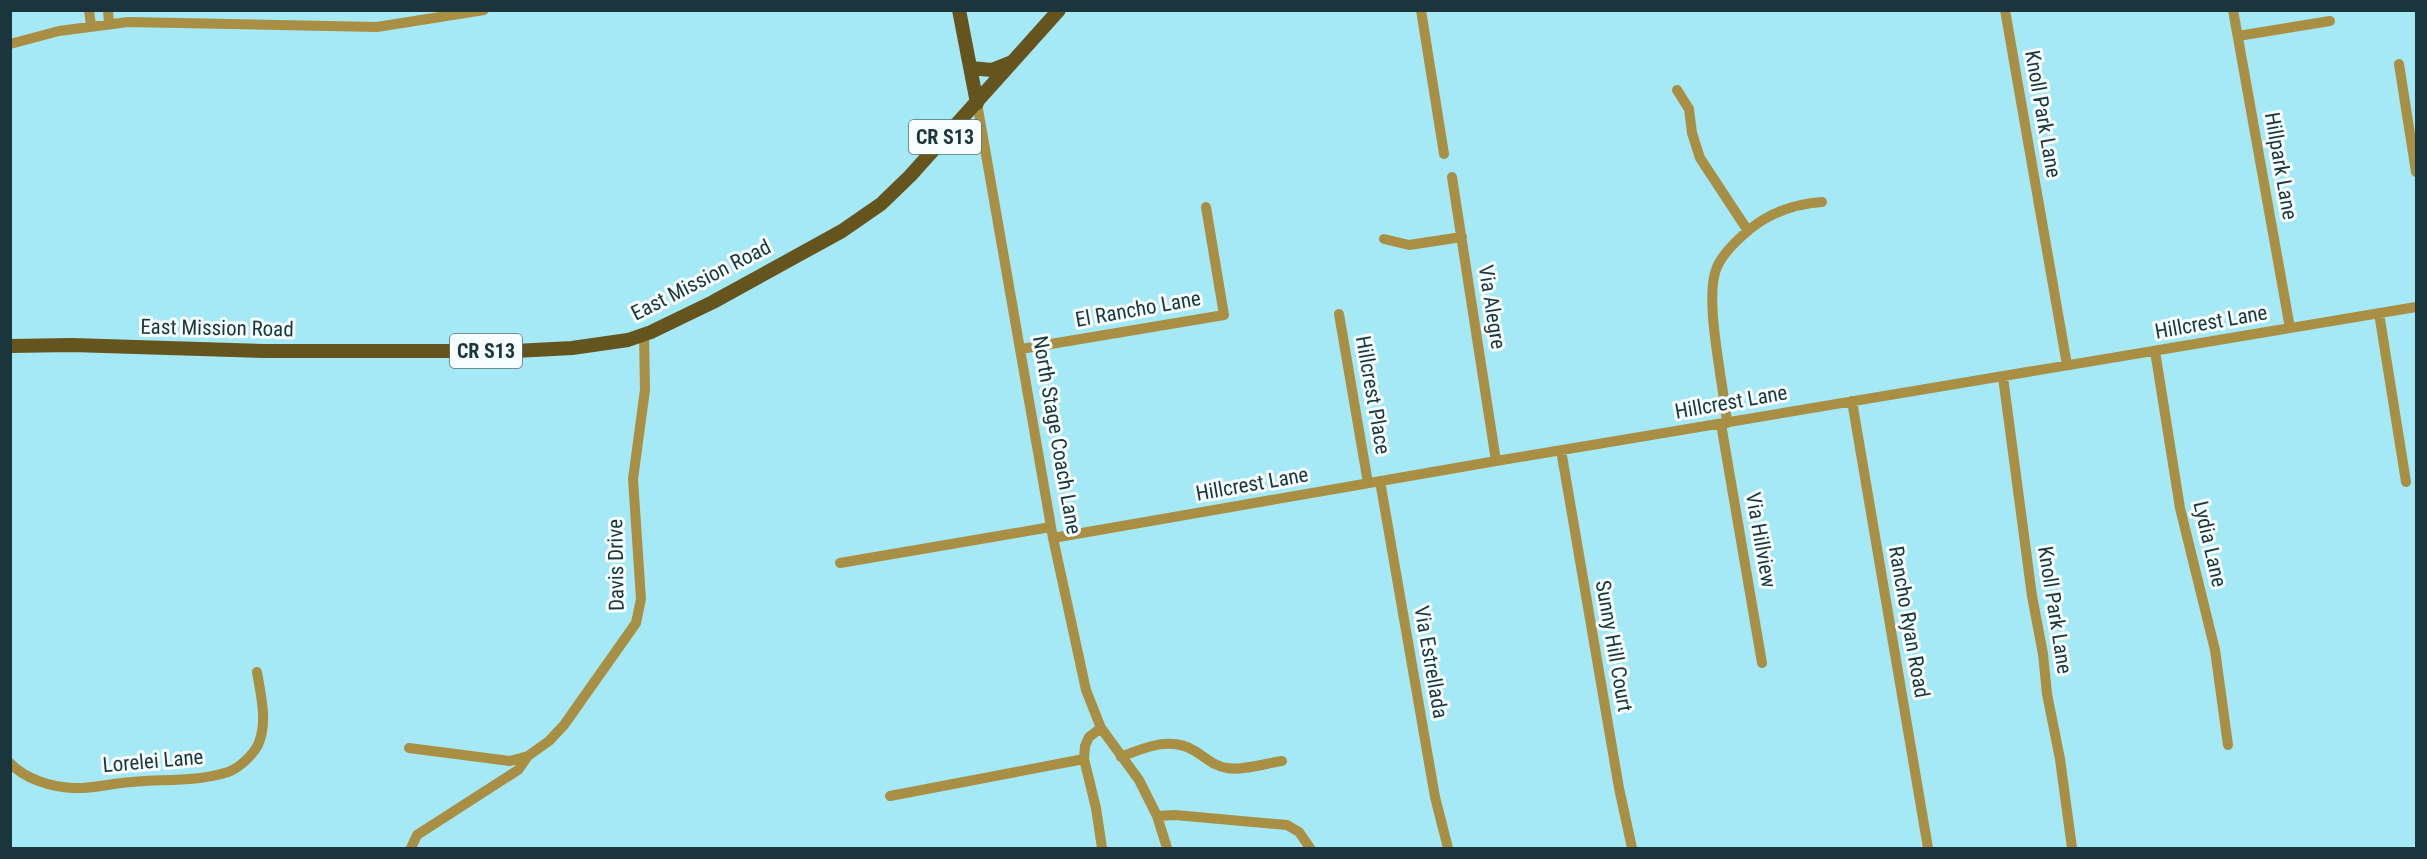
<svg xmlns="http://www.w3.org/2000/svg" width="2427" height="859" viewBox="0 0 2427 859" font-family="'Roboto Condensed',sans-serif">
<rect width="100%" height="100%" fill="#a5e8f6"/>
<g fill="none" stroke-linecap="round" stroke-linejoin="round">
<path stroke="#a88f43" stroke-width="10" d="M89,10L91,26
M108,10L109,24
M1421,10L1444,154
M2005,10L2067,365
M2233,10L2290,328
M2238,36L2330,21
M10,44L59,31L128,22L377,27L484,10
M2399,64L2416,172
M1677,90L1689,109L1692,133L1700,158L1748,231
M977,103L1053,538L1086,690L1101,728L1139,780L1157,816L1167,848
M1452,177L1496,461
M1384,239L1409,245L1462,237
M2379,313L2406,482
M1339,314L1368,483
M1021,349L1224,315L1206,207
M2155,351L2180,508L2215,650L2228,745
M2003,377L2032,596L2043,654L2047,694L2060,759L2072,848
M1852,401L1928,848
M1727,423C1724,386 1703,297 1717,267C1723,253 1738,239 1750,229C1771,212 1794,204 1822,202
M1721,424L1762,663
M1561,450L1619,788L1632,848
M1380,481L1435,797L1448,848
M1053,538L1496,461L2416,307
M840,563L1051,527
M1101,728L1089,737L1085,746L1084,759L1096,808L1102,848
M409,748L510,761L528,756L549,741L564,725L636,623L641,599L633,479L645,390L644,334
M1121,757C1145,747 1172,736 1195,751C1206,758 1214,766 1227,768C1241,771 1268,763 1282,761
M10,763C25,779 51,787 73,788C92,789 113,783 132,782C164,779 197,782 228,772C238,769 253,755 258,745C268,722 261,696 257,672
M890,796L1084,759
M1157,816L1175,815L1287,825L1299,832L1310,848
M411,848L417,835L518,770L528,756"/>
<path stroke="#65541d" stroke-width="14" d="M959,10L977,103
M971,68L992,70L1012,62
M10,346L72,345L264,351H515L572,348L628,340L651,332L713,302L842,231L881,204L910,176L1059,10"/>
</g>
<g text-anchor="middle" stroke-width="6" stroke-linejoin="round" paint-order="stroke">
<g fill="#f7feff" stroke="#5c7276" stroke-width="1.5">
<rect x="909" y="120" width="72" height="34" rx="4.5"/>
<rect x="450" y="334" width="72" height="34" rx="4.5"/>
</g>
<g font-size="20" font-weight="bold" fill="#1a363c">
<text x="945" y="144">CR S13</text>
<text x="486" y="358">CR S13</text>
</g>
<g font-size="21" fill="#1a363c" stroke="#f7feff">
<text transform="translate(2043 114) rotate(80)" y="7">Knoll Park Lane</text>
<text transform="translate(2281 166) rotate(80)" y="7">Hillpark Lane</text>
<text transform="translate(701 280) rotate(-27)" y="7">East Mission Road</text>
<text transform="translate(1492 307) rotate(81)" y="7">Via Alegre</text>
<text transform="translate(1138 309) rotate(-10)" y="7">El Rancho Lane</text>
<text transform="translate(2211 322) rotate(-10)" y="7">Hillcrest Lane</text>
<text transform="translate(217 328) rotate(1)" y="7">East Mission Road</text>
<text transform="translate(1373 395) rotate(80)" y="7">Hillcrest Place</text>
<text transform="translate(1731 402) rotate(-10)" y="7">Hillcrest Lane</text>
<text transform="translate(1057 435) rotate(80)" y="7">North Stage Coach Lane</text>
<text transform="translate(1252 484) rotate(-10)" y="7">Hillcrest Lane</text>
<text transform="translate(1761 540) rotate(80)" y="7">Via Hillview</text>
<text transform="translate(2210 544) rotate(77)" y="7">Lydia Lane</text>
<text transform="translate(616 565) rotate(-91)" y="7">Davis Drive</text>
<text transform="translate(2055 610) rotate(81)" y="7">Knoll Park Lane</text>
<text transform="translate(1909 622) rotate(80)" y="7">Rancho Ryan Road</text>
<text transform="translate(1614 646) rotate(80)" y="7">Sunny Hill Court</text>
<text transform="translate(1431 662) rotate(80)" y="7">Via Estrellada</text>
<text transform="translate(153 761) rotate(-5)" y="7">Lorelei Lane</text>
</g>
</g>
<rect width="2427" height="859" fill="none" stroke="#1a363c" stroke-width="24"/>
</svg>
